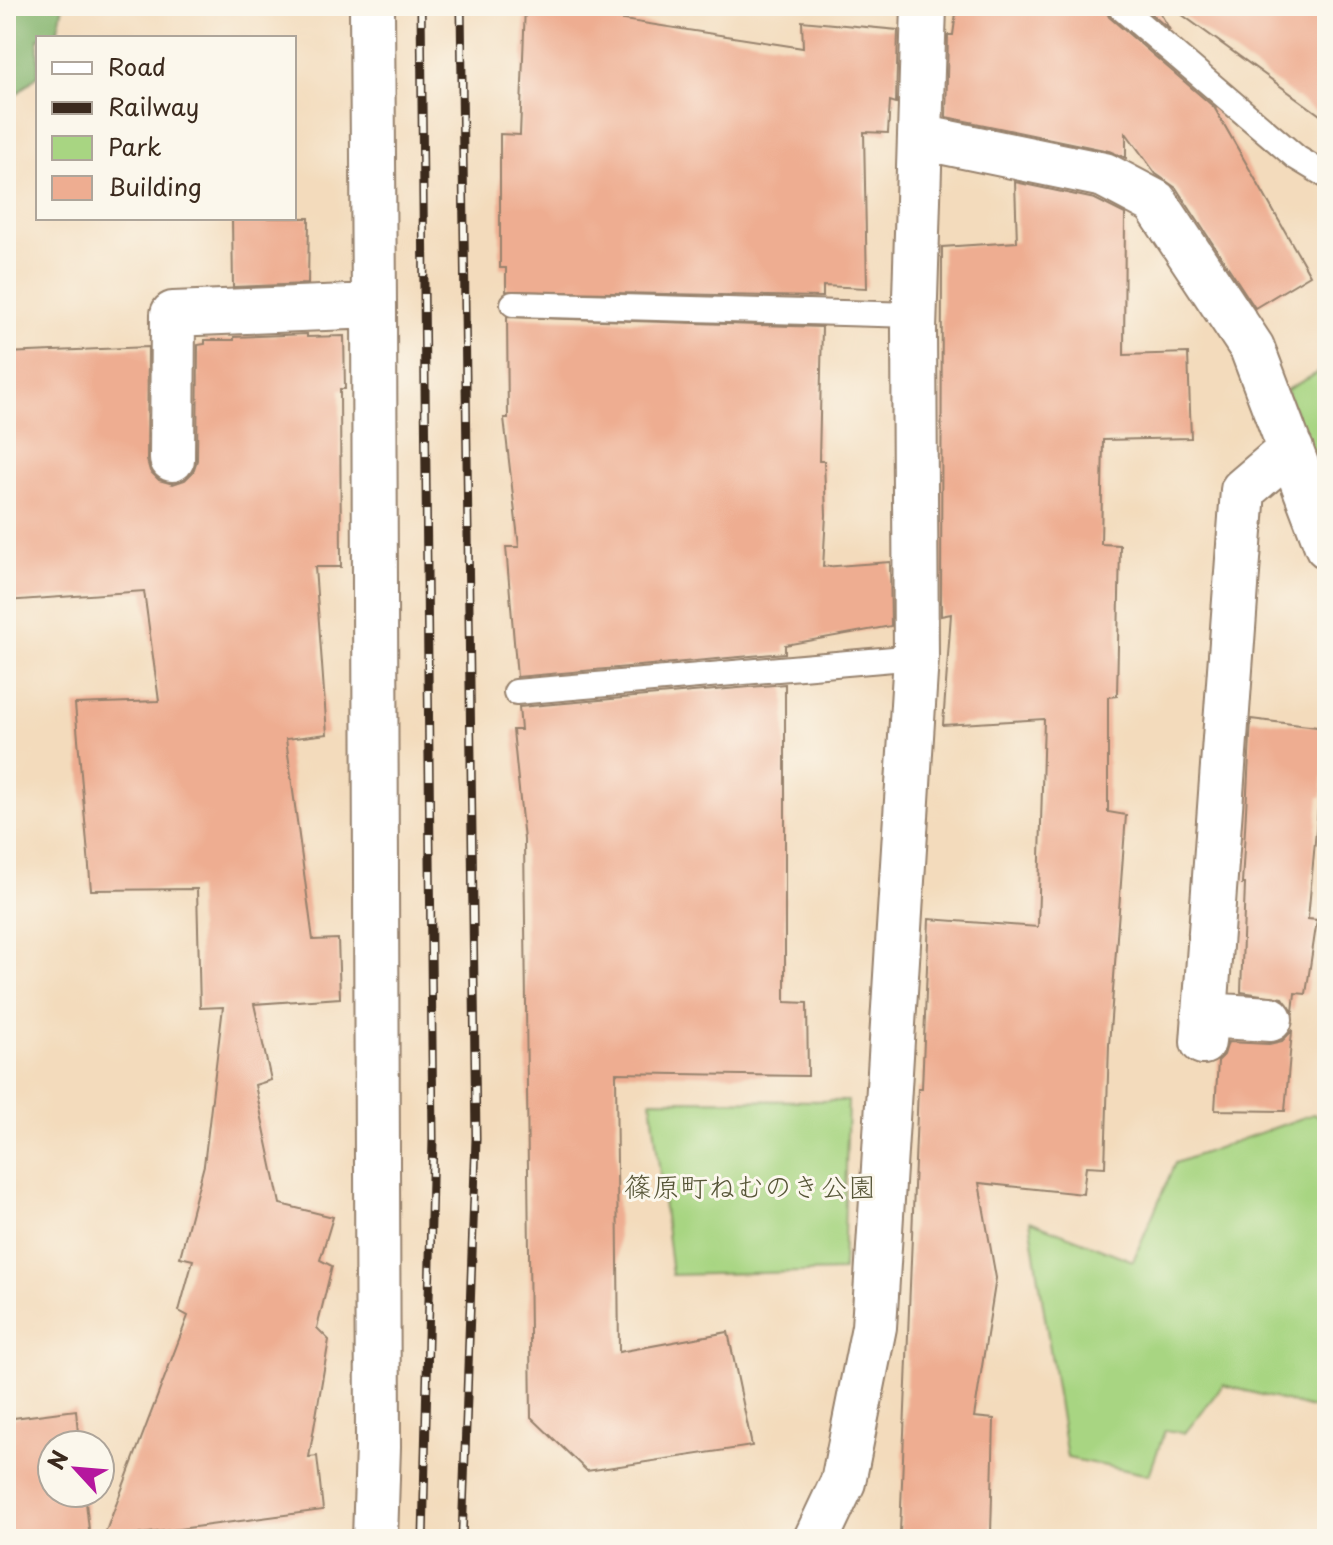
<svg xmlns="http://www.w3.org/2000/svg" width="1333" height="1545" viewBox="0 0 1333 1545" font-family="'Playpen Sans','Klee One',sans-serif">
<rect width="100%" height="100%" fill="#fbf7ec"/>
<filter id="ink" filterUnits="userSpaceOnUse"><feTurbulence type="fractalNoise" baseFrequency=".0125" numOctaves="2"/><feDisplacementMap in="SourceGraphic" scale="16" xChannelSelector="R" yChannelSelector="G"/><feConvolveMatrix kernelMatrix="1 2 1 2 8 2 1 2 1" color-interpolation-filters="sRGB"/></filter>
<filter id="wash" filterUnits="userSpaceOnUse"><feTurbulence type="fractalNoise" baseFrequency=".006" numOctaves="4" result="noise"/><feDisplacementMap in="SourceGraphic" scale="32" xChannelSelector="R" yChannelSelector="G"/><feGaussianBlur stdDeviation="1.8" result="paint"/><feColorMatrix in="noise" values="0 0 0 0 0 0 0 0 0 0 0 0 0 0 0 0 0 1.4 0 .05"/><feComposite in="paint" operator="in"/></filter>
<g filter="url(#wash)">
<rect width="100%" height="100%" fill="#f3dbbc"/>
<path fill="#a8d582" stroke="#728050" stroke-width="2" d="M1327,368V495L1286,390Z
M651,1100L848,1101L843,1271L672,1275Z
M1313,1114L1327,1119V1412L1223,1385L1185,1433L1165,1430L1149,1475L1067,1458L1030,1221L1133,1261L1175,1163Z"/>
<path fill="#86b670" stroke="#607047" stroke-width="2" d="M6,6H63L56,38H38V75L6,104Z"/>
<g id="blocks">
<path fill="#eead91" d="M525,6H624L623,20L803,48L802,21L898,30L896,103L890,101L888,133L864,132L867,288L823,286V297L506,291V268H500V134L520,135Z
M957,6H1104L1109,17L1214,107L1310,275L1255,308L1176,188L1156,174L1126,133V158L1109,151L946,117L948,35H953Z
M1142,6H1156L1170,30Z
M1170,6H1327V120Z
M1015,182L1095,199L1125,214L1124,355L1188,353L1191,438L1103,440L1101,544L1120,545L1117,696L1108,697V812L1126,815L1109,1045L1105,1167L1086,1166L1083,1194L979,1183L996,1278L974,1417L994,1419L991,1533L900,1532L918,1088H922L929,919L1038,927L1044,719L943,725L951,614L941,616L942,247L1017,242Z
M232,218H309L308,284L233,287Z
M507,317L822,327L819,461H824L826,515L823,567L890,562L891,626L785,645V653L517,677L506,547H519L504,418H508Z
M307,334V337L344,336L345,389H340L341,567H315L327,734L286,739L313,940L338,939L340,998L254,1004L271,1080L255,1085L280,1204L333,1217L320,1260L332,1266L317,1328L329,1340L309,1457L317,1456L323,1510L103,1539L188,1316L179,1311L193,1260L180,1257L204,1165L223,1007L200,1008L197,889L91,890L75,704L159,701L144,591L6,601V353L148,347L147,460L150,471L159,480L173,484L185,480L193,472L197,460L198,345L205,344V340H234V337Z
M785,684V1002L807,1003L808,1076L616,1073L619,1352L728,1332L752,1446L587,1471L531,1417L524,840L513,730H521L519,707Z
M1251,719L1325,728L1322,797H1319L1308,919L1317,920L1306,994L1295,993L1293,1012L1283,998L1241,992L1245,884H1242Z
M1292,1031L1285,1111L1215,1110L1218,1061L1224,1055L1228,1042L1269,1044L1282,1041Z
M76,1410L79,1445H52V1493H85L90,1539H6V1419Z"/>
</g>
</g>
<g filter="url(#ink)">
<use href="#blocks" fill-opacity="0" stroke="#97826d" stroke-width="2"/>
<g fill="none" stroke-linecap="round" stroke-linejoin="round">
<defs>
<path id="lane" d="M1119,6L1297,158L1327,176
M513,304L914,315
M516,692L916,657"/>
<path id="street" d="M920,137L1104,175L1155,202L1252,348L1327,546
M374,306L378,1447L375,1539
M172,459L173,314L374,306L372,6
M1204,1015L1270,1019
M1203,1042L1243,490L1291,449
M816,1539L843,1482L874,1327L916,657L914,330L924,6"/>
</defs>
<use href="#lane" stroke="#97826d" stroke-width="28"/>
<use href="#street" stroke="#97826d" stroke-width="48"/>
<use href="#lane" stroke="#fff" stroke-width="24"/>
<use href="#street" stroke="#fff" stroke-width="44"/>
<defs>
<path id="rail" d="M421,6L433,1139L423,1539
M461,6L476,1139L462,1539"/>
</defs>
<use href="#rail" stroke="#3b2a1e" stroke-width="9"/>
<use href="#rail" stroke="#fbf7ec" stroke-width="6" stroke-dasharray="18" stroke-linecap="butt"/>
</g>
</g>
<g text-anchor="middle" stroke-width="6" stroke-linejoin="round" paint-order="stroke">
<g font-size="28" fill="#565537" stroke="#fbf7ec">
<text x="750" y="1197">篠原町ねむのき公園</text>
</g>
</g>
<rect width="1333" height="1545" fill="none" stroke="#fbf7ec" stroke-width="32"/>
<rect x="36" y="36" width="260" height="184" fill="#fbf7ec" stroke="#aea59a" stroke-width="2"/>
<rect x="52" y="62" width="40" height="12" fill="#ffffff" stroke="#aea59a" stroke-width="2"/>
<text x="108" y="76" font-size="24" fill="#3b2a1e">Road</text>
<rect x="52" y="102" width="40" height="12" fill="#3b2a1e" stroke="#aea59a" stroke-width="2"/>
<text x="108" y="116" font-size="24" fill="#3b2a1e">Railway</text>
<rect x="52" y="136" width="40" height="24" fill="#a8d582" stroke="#aea59a" stroke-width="2"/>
<text x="108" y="156" font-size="24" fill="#3b2a1e">Park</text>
<rect x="52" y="176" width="40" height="24" fill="#eead91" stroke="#aea59a" stroke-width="2"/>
<text x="108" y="196" font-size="24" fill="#3b2a1e">Building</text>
<g transform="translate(76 1469) rotate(296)"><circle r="38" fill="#fbf7ec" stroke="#aea59a" stroke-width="2"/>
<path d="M0-6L14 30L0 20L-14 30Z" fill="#b5179e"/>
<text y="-12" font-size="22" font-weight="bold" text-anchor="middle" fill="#3b2a1e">N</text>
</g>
</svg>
